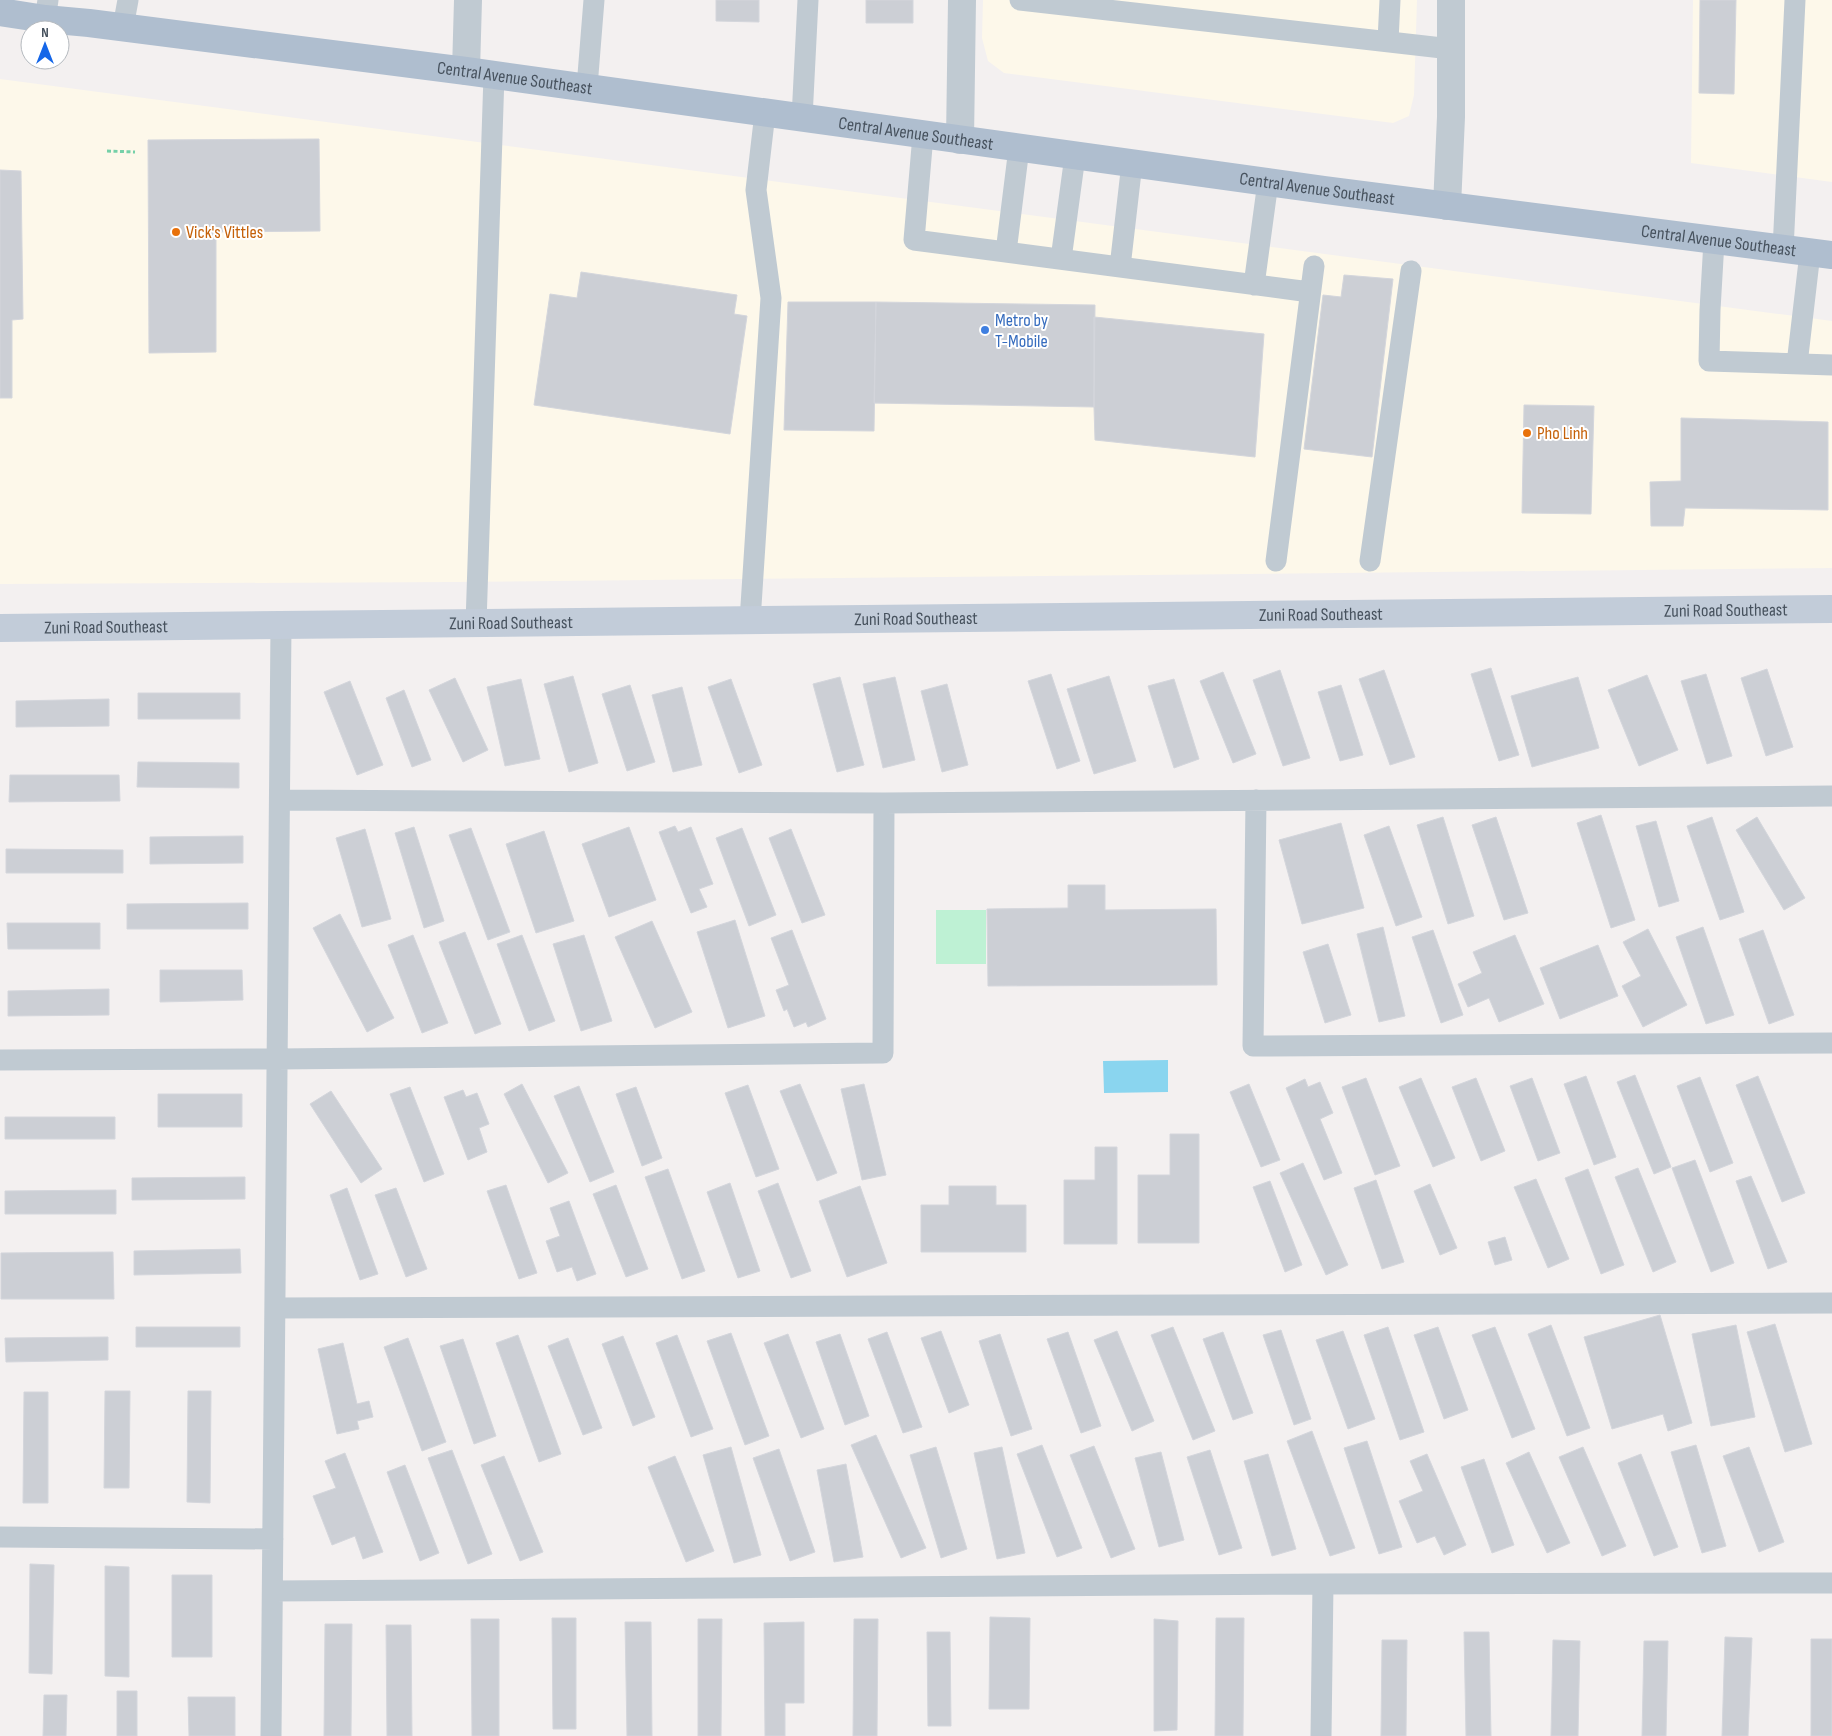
<svg xmlns="http://www.w3.org/2000/svg" width="1832" height="1736" viewBox="0 0 1832 1736" font-family="'Sofia Sans Condensed',sans-serif">
<rect width="100%" height="100%" fill="#f3f0f0"/>
<path fill="#fdf8ea" d="M983,0H1417L1414,95L1409,116L1393,123L1004,73L988,61L982,38Z
M1693,0H1832V182L1691,163Z
M0,79L1832,321V568L454,582L0,584Z"/>
<path fill="#bef1d4" d="M936,910H986V964H936Z"/>
<path fill="#8ad5ef" d="M1168,1060V1092L1104,1093L1103,1061Z"/>
<path fill="#cccfd5" stroke="#d4d6dc" d="M716,0H759V22L716,21Z
M866,0H913V23H866Z
M1700,0H1736L1734,94L1699,93Z
M319,139L320,231L216,232V352L149,353L148,140Z
M0,170L21,171L23,319L12,320V398H0Z
M581,272L737,295L734,314L747,316L730,434L534,405L550,294L577,298Z
M1344,275L1393,279L1372,457L1304,449L1323,295L1341,297Z
M788,302H876L874,431L784,430Z
M876,302L1095,305L1094,407L874,403Z
M1094,317L1264,334L1255,457L1095,440L1094,407Z
M1524,405L1594,406L1591,514L1522,513Z
M1681,418L1828,422V510L1685,508L1683,526H1651L1650,482L1681,481Z
M1491,668L1519,755L1499,761L1471,674Z
M1767,669L1793,747L1766,756L1741,678Z
M1280,670L1310,758L1283,766L1253,680Z
M1384,670L1415,757L1390,765L1359,679Z
M1223,672L1256,754L1233,763L1200,681Z
M1051,674L1080,761L1057,769L1028,681Z
M1706,674L1732,756L1707,764L1681,681Z
M1647,675L1678,750L1639,766L1608,690Z
M573,676L598,763L569,772L544,684Z
M1109,676L1136,761L1094,774L1067,689Z
M840,677L864,765L837,772L813,684Z
M895,677L915,760L883,768L863,684Z
M1578,677L1599,748L1532,767L1511,696Z
M455,678L488,750L463,762L429,690Z
M521,679L540,759L505,766L487,687Z
M731,679L762,765L739,773L708,687Z
M1174,679L1199,759L1174,768L1148,686Z
M350,681L383,765L357,775L324,692Z
M947,684L968,765L942,772L921,691Z
M630,685L655,762L627,771L602,694Z
M1341,685L1363,755L1340,761L1318,692Z
M682,687L702,765L673,772L652,695Z
M404,690L431,760L412,767L386,698Z
M138,693H240V719H138Z
M109,699V726L16,727V701Z
M138,762L239,763V788L137,787Z
M10,775H119L120,801L9,802Z
M1601,815L1635,920L1611,928L1577,823Z
M1443,817L1474,916L1448,924L1417,825Z
M1496,817L1528,913L1504,920L1472,825Z
M1712,817L1744,912L1720,920L1687,826Z
M1757,817L1805,898L1784,910L1736,830Z
M1656,821L1679,901L1659,907L1636,826Z
M1341,823L1364,908L1302,924L1279,840Z
M675,826L678,832L691,827L713,884L699,889L707,907L691,913L659,832Z
M1389,826L1422,917L1396,926L1364,835Z
M414,827L444,921L424,928L395,833Z
M629,827L656,900L609,917L582,844Z
M471,828L510,932L488,940L449,835Z
M742,828L776,915L749,926L716,838Z
M365,829L391,919L362,927L336,838Z
M791,829L825,915L802,923L769,838Z
M544,831L574,921L536,933L506,844Z
M243,836V863L150,864V837Z
M6,849L123,850V873H6Z
M1068,885H1105V910L1216,909L1217,985L988,986L987,909L1068,908Z
M248,903V929H127V904Z
M340,914L394,1018L367,1032L313,928Z
M735,920L765,1016L728,1028L697,932Z
M652,921L692,1012L655,1028L615,937Z
M7,923H100V949H8Z
M1383,927L1405,1016L1379,1022L1357,934Z
M1703,927L1734,1015L1706,1024L1676,937Z
M1648,929L1687,1005L1643,1027L1622,986L1641,976L1623,942Z
M792,930L826,1019L808,1027L806,1022L794,1027L787,1009L784,1011L776,990L789,985L771,938Z
M1433,930L1463,1015L1441,1023L1412,937Z
M1763,930L1794,1015L1769,1024L1739,939Z
M465,932L501,1024L475,1034L439,942Z
M413,935L448,1023L422,1033L388,945Z
M522,935L555,1021L529,1031L497,944Z
M584,935L612,1021L581,1031L553,944Z
M1515,935L1544,1004L1499,1022L1489,998L1468,1007L1458,984L1482,973L1473,952Z
M1328,944L1351,1015L1325,1023L1303,952Z
M1598,945L1618,996L1560,1019L1540,968Z
M160,970H242L243,1000L160,1002Z
M109,989V1015L8,1016V991Z
M1635,1075L1671,1167L1654,1174L1617,1082Z
M1586,1076L1616,1157L1594,1165L1564,1084Z
M1758,1076L1805,1193L1782,1202L1736,1085Z
M1700,1077L1733,1163L1710,1172L1677,1086Z
M1366,1078L1400,1166L1375,1175L1342,1087Z
M1421,1078L1455,1158L1433,1167L1399,1087Z
M1476,1078L1505,1151L1481,1161L1452,1087Z
M1532,1078L1560,1153L1538,1161L1510,1086Z
M1305,1079L1308,1087L1320,1082L1333,1113L1320,1119L1342,1173L1324,1180L1286,1088Z
M522,1084L568,1173L548,1183L504,1094Z
M800,1084L837,1173L817,1181L780,1091Z
M864,1084L886,1175L862,1180L841,1089Z
M1249,1084L1280,1160L1261,1167L1230,1092Z
M748,1085L779,1169L756,1177L725,1093Z
M579,1086L614,1172L590,1182L554,1096Z
M410,1087L444,1174L424,1182L390,1094Z
M636,1087L662,1158L642,1166L616,1094Z
M463,1090L466,1097L477,1093L489,1124L479,1128L487,1152L468,1160L444,1097Z
M331,1091L382,1169L361,1183L310,1104Z
M158,1094H242V1127H158Z
M5,1117H115V1139H5Z
M1170,1134H1199V1243H1138V1175H1170Z
M1095,1147H1117V1244H1064V1180H1095Z
M1695,1160L1734,1263L1711,1272L1672,1168Z
M1303,1163L1348,1265L1326,1275L1280,1173Z
M1638,1168L1676,1262L1653,1272L1615,1177Z
M668,1169L705,1271L682,1279L645,1177Z
M1588,1169L1624,1265L1601,1274L1565,1178Z
M1751,1176L1787,1262L1768,1269L1736,1181Z
M245,1177V1199L132,1200V1178Z
M1536,1179L1569,1259L1548,1268L1514,1187Z
M1376,1180L1404,1262L1382,1269L1354,1188Z
M1270,1181L1302,1265L1285,1272L1253,1187Z
M730,1183L760,1271L738,1278L707,1192Z
M778,1183L811,1271L791,1278L758,1191Z
M1430,1184L1457,1248L1440,1255L1414,1191Z
M506,1185L537,1273L519,1279L487,1191Z
M616,1185L648,1269L626,1277L593,1194Z
M860,1186L887,1263L847,1277L819,1201Z
M949,1186H996V1205H1026V1252H921V1205H949Z
M347,1188L378,1274L360,1280L330,1195Z
M396,1188L427,1269L406,1277L375,1195Z
M116,1190V1214H5V1191Z
M569,1201L596,1274L577,1281L572,1267L557,1272L546,1241L560,1236L550,1208Z
M1505,1237L1512,1260L1495,1265L1488,1242Z
M240,1249L241,1273L134,1275V1251Z
M113,1252L114,1299H1V1253Z
M1660,1315L1692,1423L1668,1431L1663,1414L1612,1429L1584,1337Z
M1775,1324L1812,1444L1785,1452L1747,1332Z
M1551,1325L1590,1428L1567,1436L1528,1334Z
M1736,1325L1755,1417L1711,1426L1692,1334Z
M136,1327H240V1347H136Z
M1173,1327L1215,1431L1193,1440L1151,1335Z
M1388,1327L1424,1432L1400,1440L1364,1335Z
M1438,1327L1468,1410L1444,1419L1414,1335Z
M1495,1327L1535,1429L1512,1438L1472,1335Z
M1281,1330L1311,1419L1294,1425L1263,1335Z
M941,1331L969,1405L949,1413L921,1338Z
M1117,1331L1154,1421L1132,1431L1094,1340Z
M1343,1331L1375,1419L1348,1429L1316,1340Z
M887,1332L922,1427L903,1433L868,1339Z
M1068,1332L1101,1426L1081,1433L1047,1339Z
M1223,1332L1253,1413L1233,1420L1203,1339Z
M731,1333L769,1436L745,1445L707,1341Z
M788,1334L824,1429L801,1438L764,1343Z
M840,1334L869,1416L845,1425L816,1342Z
M1000,1334L1032,1429L1011,1436L979,1341Z
M518,1335L561,1454L539,1462L496,1343Z
M677,1335L713,1429L691,1437L656,1343Z
M623,1336L655,1417L633,1426L602,1344Z
M108,1337V1360L6,1362L5,1338Z
M408,1338L446,1442L422,1451L384,1347Z
M568,1338L602,1428L583,1435L548,1346Z
M463,1339L496,1436L474,1444L440,1346Z
M343,1343L357,1404L369,1401L373,1417L357,1421L359,1429L337,1434L318,1349Z
M105,1391H130L129,1488H104Z
M188,1391H211L210,1503L187,1502Z
M24,1392H48V1503H23Z
M1312,1431L1355,1548L1330,1556L1287,1441Z
M876,1435L926,1548L901,1558L851,1445Z
M1367,1441L1402,1547L1379,1554L1344,1448Z
M1042,1445L1082,1548L1057,1557L1017,1454Z
M1696,1445L1726,1546L1702,1553L1671,1452Z
M1094,1446L1135,1549L1111,1558L1070,1455Z
M731,1447L761,1555L734,1563L703,1455Z
M936,1447L967,1549L941,1558L910,1455Z
M1002,1447L1025,1553L997,1559L974,1453Z
M1583,1447L1626,1546L1602,1556L1559,1457Z
M1749,1447L1784,1542L1759,1552L1723,1456Z
M779,1449L815,1552L790,1561L753,1458Z
M452,1450L492,1554L468,1564L428,1458Z
M1210,1450L1242,1548L1219,1555L1187,1457Z
M1161,1452L1184,1540L1159,1547L1135,1458Z
M1529,1452L1570,1543L1547,1553L1506,1463Z
M345,1453L383,1552L363,1559L355,1536L332,1545L313,1496L336,1488L325,1461Z
M1268,1454L1296,1549L1272,1556L1244,1461Z
M1427,1454L1466,1545L1444,1555L1435,1536L1417,1543L1399,1501L1423,1491L1410,1461Z
M1641,1454L1678,1547L1654,1556L1618,1463Z
M504,1456L543,1552L520,1561L481,1465Z
M675,1456L714,1551L686,1562L648,1467Z
M1484,1459L1514,1545L1492,1553L1461,1467Z
M846,1464L863,1557L834,1562L817,1470Z
M405,1465L439,1553L420,1561L387,1472Z
M30,1564L54,1565L52,1674L29,1673Z
M105,1566L129,1567V1677L105,1676Z
M172,1575H212V1657H172Z
M990,1617L1030,1618L1029,1709H989Z
M552,1618H576V1729H553Z
M1216,1618H1244L1243,1736H1215Z
M471,1619H499V1736H472Z
M698,1619H722L721,1736H698Z
M854,1619H878L877,1736H853Z
M1154,1619L1178,1621L1177,1730L1154,1731Z
M625,1622H651L652,1736H627Z
M804,1622V1703H785V1736H765L764,1623Z
M325,1624H352L351,1736H324Z
M386,1625H411L412,1736H387Z
M927,1632H950L951,1726H928Z
M1464,1632H1489L1491,1736H1466Z
M1725,1637L1752,1638L1748,1736H1722Z
M1811,1639H1832V1736H1811Z
M1382,1640H1407L1406,1736H1381Z
M1553,1640L1580,1641L1578,1736H1551Z
M1644,1641H1668L1666,1736H1642Z
M117,1691H137V1736H117Z
M44,1695H67L66,1736H43Z
M188,1697H235V1736H189Z"/>
<g fill="none" stroke-linecap="round" stroke-linejoin="round">
<path stroke="#75d0a8" stroke-width="3" stroke-dasharray="4 2.5" stroke-linecap="butt" d="M107,151L135,152"/>
<path stroke="#c0cad2" stroke-width="21" d="M1020,0L1451,49
M45,19L48,0
M123,27L128,0
M1388,41L1390,0
M587,87L594,0
M802,118L808,0
M923,135L914,240L1310,292
M1714,241L1710,310L1709,361L1832,365
M1783,250L1795,0
M1006,252L1019,148
M1061,259L1075,156
M1120,267L1132,163
M1254,285L1268,182
M1797,364L1810,253
M1276,561L1314,266
M1370,561L1411,271
M750,621L771,298L756,190L765,113
M476,624L494,75
M280,800L884,803L1832,796
M1256,800L1253,1046L1832,1043
M0,1060L277,1059L883,1053L884,803
M275,1308L1832,1303
M0,1537L273,1539
M273,1591L1323,1584L1832,1583
M271,1736L281,626
M1321,1736L1323,1584"/>
<path stroke="#c0cad2" stroke-width="28" d="M466,71L468,0
M960,140L962,0
M1447,206L1451,117V0"/>
<path stroke="#c2ccd9" stroke-width="28" id="s1" d="M0,628L1832,609"/>
<path stroke="#afbecf" stroke-width="28" id="s2" d="M0,12L45,19L89,23L466,71L1325,190L1832,255"/>
</g>
<g fill="#e8710a" stroke="#fff" stroke-width="2">
<circle cx="176" cy="232" r="5"/>
<circle cx="1527" cy="433" r="5"/>
</g>
<circle fill="#3f7fe0" stroke="#fff" stroke-width="2" cx="985" cy="330" r="5"/>
<g text-anchor="middle" stroke-width="4" stroke-linejoin="round" paint-order="stroke">
<g font-size="18" fill="#47525e" stroke="#fff">
<text dy="6" stroke="none"><textPath href="#s2" startOffset="519">Central Avenue Southeast</textPath></text>
<text dy="6" stroke="none"><textPath href="#s2" startOffset="924">Central Avenue Southeast</textPath></text>
<text dy="6" stroke="none"><textPath href="#s2" startOffset="1329">Central Avenue Southeast</textPath></text>
<text dy="6" stroke="none"><textPath href="#s2" startOffset="1734">Central Avenue Southeast</textPath></text>
<text dy="6" stroke="none"><textPath href="#s1" startOffset="1726">Zuni Road Southeast</textPath></text>
<text dy="6" stroke="none"><textPath href="#s1" startOffset="1321">Zuni Road Southeast</textPath></text>
<text dy="6" stroke="none"><textPath href="#s1" startOffset="916">Zuni Road Southeast</textPath></text>
<text dy="6" stroke="none"><textPath href="#s1" startOffset="511">Zuni Road Southeast</textPath></text>
<text dy="6" stroke="none"><textPath href="#s1" startOffset="106">Zuni Road Southeast</textPath></text>
</g>
<g font-size="18" fill="#c56008" stroke="#fff" text-anchor="start">
<text x="186" y="238">Vick's Vittles</text>
<text x="1537" y="439">Pho Linh</text>
</g>
<g font-size="18" fill="#366cbe" stroke="#fff" text-anchor="start">
<text x="995" y="326">Metro by<tspan x="995" dy="21">T-Mobile</tspan></text>
</g>
</g>
<g transform="translate(45 45)"><circle r="24" fill="#ffffff" stroke="#b5babf"/>
<path d="M0-4L9 19L0 12L-9 19Z" fill="#1466e8"/>
<text y="-8" font-size="14" font-weight="bold" text-anchor="middle" fill="#47525e">N</text>
</g>
</svg>
